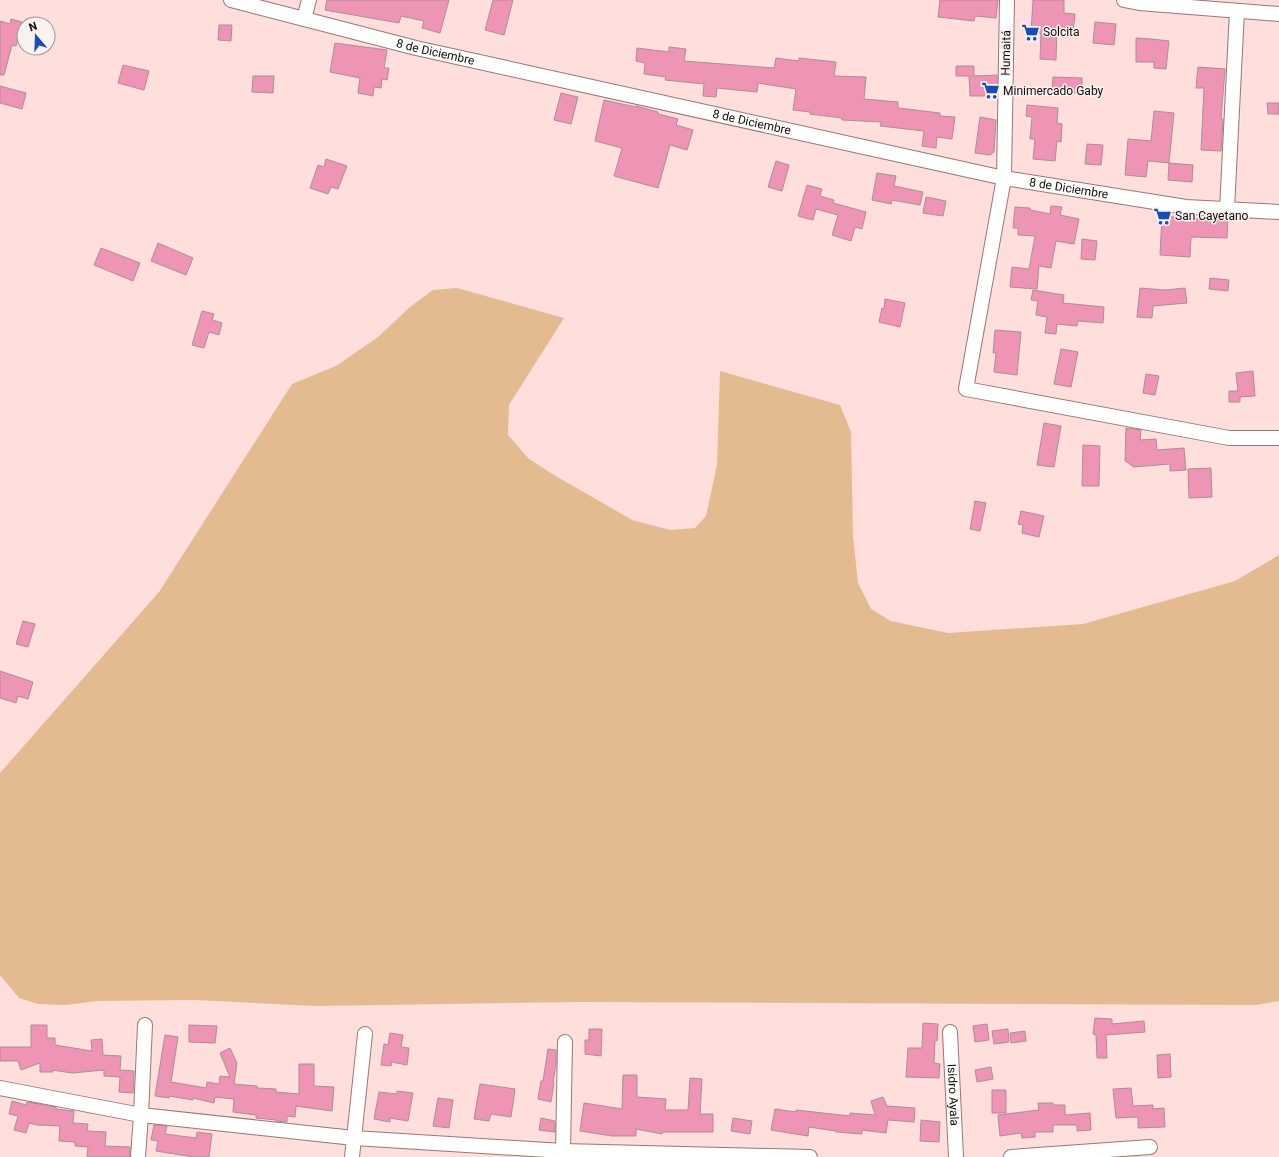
<svg xmlns="http://www.w3.org/2000/svg" width="1279" height="1157" viewBox="0 0 1279 1157" font-family="Roboto,sans-serif">
<rect width="100%" height="100%" fill="#ffdedc"/>
<path fill="#e4bb91" d="M457,288L564,318L509,405L508,435L529,459L554,475L632,520L670,530L695,528L706,516L717,465L720,371L840,405L851,432L853,536L858,583L871,609L891,621L948,633L1083,624L1235,581L1279,555V1001L1256,1005L579,1002L316,1006L194,1000L98,1001L66,1005L38,1004L19,998L0,975V773L159,592L292,384L336,366L378,337L410,307L433,290Z"/>
<path fill="#ee94b4" stroke="#b08c98" d="M327,0H449L440,33L422,28L424,21L401,16L399,23L325,10Z
M493,0H513L504,35L485,30Z
M940,0H998L996,18L975,16L974,21L938,17Z
M1033,0H1064V13L1075,14L1073,31L1057,29L1056,60L1040,59L1041,33L1031,32Z
M11,19L22,22L16,46L12,45L4,75H0V21L10,24Z
M1095,22L1116,24L1114,45L1093,43Z
M219,25H232L231,41L218,40Z
M1136,38L1152,39L1169,41L1166,69L1154,68V62H1136Z
M335,43L387,50L384,68H389L387,80L382,79L381,88L374,87L373,96L358,93L360,78L330,72Z
M669,47L686,49L684,61L774,68L776,58L799,61V58L836,62L834,76L866,77L864,99L898,102V108L940,113V116L955,117L952,139L937,137L936,148L922,146L924,131L880,126L881,122L842,120V118L810,114V112L793,110L796,89L758,83L757,92L717,88L716,97L703,96L704,84L665,80L666,77L644,74L645,63L636,61L637,48L669,52Z
M123,65L149,71L144,90L118,83Z
M956,66H974V76L997,75V96H970L969,76H956Z
M1198,67L1225,69L1221,119H1223L1221,151L1201,150L1204,88H1196Z
M253,76H274L273,93L252,92Z
M1053,77L1082,78V93L1052,92Z
M0,86L26,93L22,109L0,103Z
M561,93L578,97L571,124L554,120Z
M604,100L636,107V106L658,112V114L678,119L676,125L693,130L687,150L670,145L658,188L614,176L622,148L595,141Z
M1267,103H1279V114H1268Z
M1027,105L1058,108L1057,123L1062,124L1061,142L1057,141L1055,161L1033,159L1035,139H1030L1032,117L1026,116Z
M1154,111L1174,113L1169,163L1148,161L1146,177L1125,175L1128,139L1151,141Z
M980,117L996,120L994,152L990,155L975,153Z
M1087,144L1103,145L1101,165L1085,164Z
M326,159L347,166L338,189L331,187L328,194L310,188L318,165L324,167Z
M776,161L789,165L782,191L768,187Z
M1169,163L1193,165L1192,182L1168,180Z
M877,173L896,176L894,186L923,192L920,205L892,200L891,204L872,200Z
M807,185L822,189L820,196L834,200L833,203L866,212L862,229L855,227L851,241L832,235L838,215L816,209L813,220L798,216Z
M926,197L946,201L943,216L923,213Z
M1051,206L1062,207L1060,215L1079,219L1074,244L1056,241L1051,268L1039,266L1037,289L1010,287L1012,267L1029,269L1035,236L1018,235V228H1013L1015,207L1030,208V210L1050,214Z
M1162,216L1209,220V218L1228,219L1227,238L1191,237L1190,257L1160,255Z
M1082,239L1097,241L1095,260L1081,259Z
M158,243L193,258L186,275L151,261Z
M101,248L140,263L133,281L94,265Z
M1210,278L1229,280L1228,291L1209,289Z
M1140,288L1165,290L1185,288L1187,303L1153,306L1152,318L1137,317Z
M1033,290L1064,295L1063,303L1104,307L1103,323L1078,321L1077,326L1057,324L1056,334L1045,333L1047,317L1036,315L1038,301L1031,300Z
M885,299L905,303L900,327L879,322L882,308L884,309Z
M202,311L214,314L212,320L222,323L219,335L209,332L204,348L192,345Z
M995,330L1021,332L1017,375L994,372L996,353H993Z
M1061,349L1078,352L1071,387L1054,384Z
M1253,371L1255,396L1240,397V402H1229V391H1238L1236,373Z
M1146,374L1159,376L1155,395L1143,393Z
M1044,423L1061,426L1054,467L1037,465Z
M1126,428L1141,430L1140,440L1156,439L1157,450L1184,448L1186,470L1170,471V464L1134,467L1125,461Z
M1083,445L1100,446L1099,486H1082Z
M1211,468L1212,497L1189,498L1188,469Z
M975,501L986,503L980,531L970,529Z
M1021,511L1044,516L1039,537L1022,533L1023,525L1018,524Z
M23,621L35,624L28,647L16,644Z
M0,671L33,682L28,699L18,696L16,703L0,698Z
M1095,1018L1112,1019V1024L1144,1021L1145,1032L1106,1035L1107,1058H1097L1096,1035L1093,1034Z
M923,1023L938,1024L937,1041H935L934,1063L940,1064L939,1078L906,1077L908,1048H922Z
M987,1024L989,1040L975,1042L973,1026Z
M31,1025H47V1038H55V1045L92,1051L91,1040L102,1039L103,1055L121,1056L120,1070L134,1071L133,1093L119,1092L120,1077L104,1076V1070L72,1073L52,1070L53,1072H40V1063L21,1070L18,1061H0V1047H31Z
M189,1025L217,1026L215,1043L189,1042Z
M589,1029H602L601,1056L585,1054V1040H589Z
M1008,1029L1009,1042L994,1044L992,1031Z
M1025,1031L1026,1041L1011,1043L1010,1033Z
M390,1033L403,1035L401,1047L409,1048L407,1065L392,1062L391,1066L381,1065L384,1044L388,1045Z
M165,1035L178,1037L171,1082L206,1088L207,1082L219,1084L220,1076L230,1077L220,1053L230,1048L237,1063L234,1084L257,1086V1088L276,1089V1092L299,1094V1064H314V1086L334,1087L332,1111L296,1106L295,1117L287,1116V1122L276,1121V1120L256,1118V1115L233,1112L234,1099L215,1097L214,1103L193,1098V1100L169,1096V1098L155,1096Z
M548,1049L556,1050V1064L553,1083H554L551,1102L538,1099L541,1081H543Z
M1170,1054L1171,1077L1158,1078L1157,1055Z
M991,1067L993,1079L977,1082L975,1070Z
M623,1075H637V1097L666,1099L665,1110H688L690,1078L702,1079L700,1114H713V1132H663L662,1134L636,1129V1136H612L580,1131L584,1103L622,1109Z
M480,1084L515,1089L511,1117L491,1114L489,1121L474,1119Z
M1131,1088L1133,1106L1153,1105V1109L1164,1108L1165,1127L1138,1128V1117L1116,1118L1113,1089Z
M992,1090H1006V1113H992Z
M397,1091L413,1093L408,1121L390,1118V1122L374,1119L379,1092L397,1094Z
M883,1097L887,1106L915,1108L914,1122L888,1120L886,1133L862,1130V1134L836,1132V1131L809,1127L808,1136L771,1130L775,1109L796,1112V1110L850,1116V1113L875,1115L871,1101Z
M438,1098L453,1100L449,1128L433,1126Z
M12,1101L26,1105L27,1102L56,1107V1109L74,1111L73,1123L88,1124L87,1131L106,1132L105,1146L130,1147V1157H87L88,1147L75,1146V1142L59,1141L60,1126L37,1125L29,1123L26,1133L14,1130L18,1116L9,1114Z
M1038,1103H1053V1105H1065V1115L1090,1113L1091,1130L1077,1131V1125H1053V1132H1035V1137L1022,1138L1021,1133L1000,1136L998,1115L1039,1110Z
M541,1118L555,1121V1132L539,1130Z
M733,1118L752,1121L750,1134L731,1131Z
M921,1120L940,1122L939,1142L920,1141Z
M154,1125L167,1126L165,1134L196,1138L197,1132L212,1134L209,1157H193L156,1151L158,1141L151,1140Z"/>
<g fill="none" stroke-linecap="round" stroke-linejoin="round">
<defs>
<g id="minor">
<path id="s1" d="M231,0L416,48L1004,178L1186,207L1279,212"/>
<path d="M1007,0L1004,178L966,389L1229,438H1279"/>
<path d="M1124,0L1139,3L1279,14"/>
<path d="M304,19L309,0"/>
<path d="M1227,209L1237,11"/>
<path id="s2" d="M950,1032L956,1157"/>
<path d="M0,1088L141,1115L354,1138L563,1151L810,1157"/>
<path d="M563,1151L565,1042"/>
<path d="M138,1157L141,1115L145,1025"/>
<path d="M352,1157L365,1034"/>
<path d="M1011,1157L1150,1147"/>
</g>
</defs>
<use href="#minor" stroke="#9a7574" stroke-width="16"/>
<use href="#minor" stroke="#fff" stroke-width="14"/>
</g>
<defs>
<symbol id="supermarket-bare" viewBox="-9 -9 18 18"><path d="M-6-5.5h2.5l.6 2H6L4.5 2H-2.5L-4.4-4H-6ZM-1.5 3.2a1.3 1.3 0 1 0 .1 0ZM3 3.2a1.3 1.3 0 1 0 .1 0Z" fill="#184cb8" stroke="#faf2f1" stroke-width="2.5" paint-order="stroke"/></symbol>
</defs>
<g fill-rule="evenodd">
<use href="#supermarket-bare" x="1018" y="20" width="25" height="25"/>
<use href="#supermarket-bare" x="978" y="78" width="25" height="25"/>
<use href="#supermarket-bare" x="1150" y="204" width="25" height="25"/>
</g>
<g text-anchor="middle" stroke-width="3" stroke-linejoin="round" paint-order="stroke">
<g font-size="12" fill="#150909" stroke="#faf2f1" text-anchor="start">
<text x="1043" y="36">Solcita</text>
<text x="1003" y="95">Minimercado Gaby</text>
<text x="1175" y="220">San Cayetano</text>
</g>
<g font-size="12" fill="#150909" stroke="#faf2f1">
<text dy="4" stroke="none"><textPath href="#s1" startOffset="211">8 de Diciembre</textPath></text>
<text transform="translate(1006 53) rotate(-89)" y="4">Humaitá</text>
<text dy="4" stroke="none"><textPath href="#s1" startOffset="535">8 de Diciembre</textPath></text>
<text dy="4" stroke="none"><textPath href="#s1" startOffset="859">8 de Diciembre</textPath></text>
<text dy="4" stroke="none"><textPath href="#s2" startOffset="63">Isidro Ayala</textPath></text>
</g>
</g>
<g transform="translate(36 36) rotate(341)"><circle r="19" fill="#faf2f1" stroke="#9e9594"/>
<path d="M0-3L7 15L0 10L-7 15Z" fill="#184cb8"/>
<text y="-6" font-size="11" font-weight="bold" text-anchor="middle" fill="#150909">N</text>
</g>
</svg>
